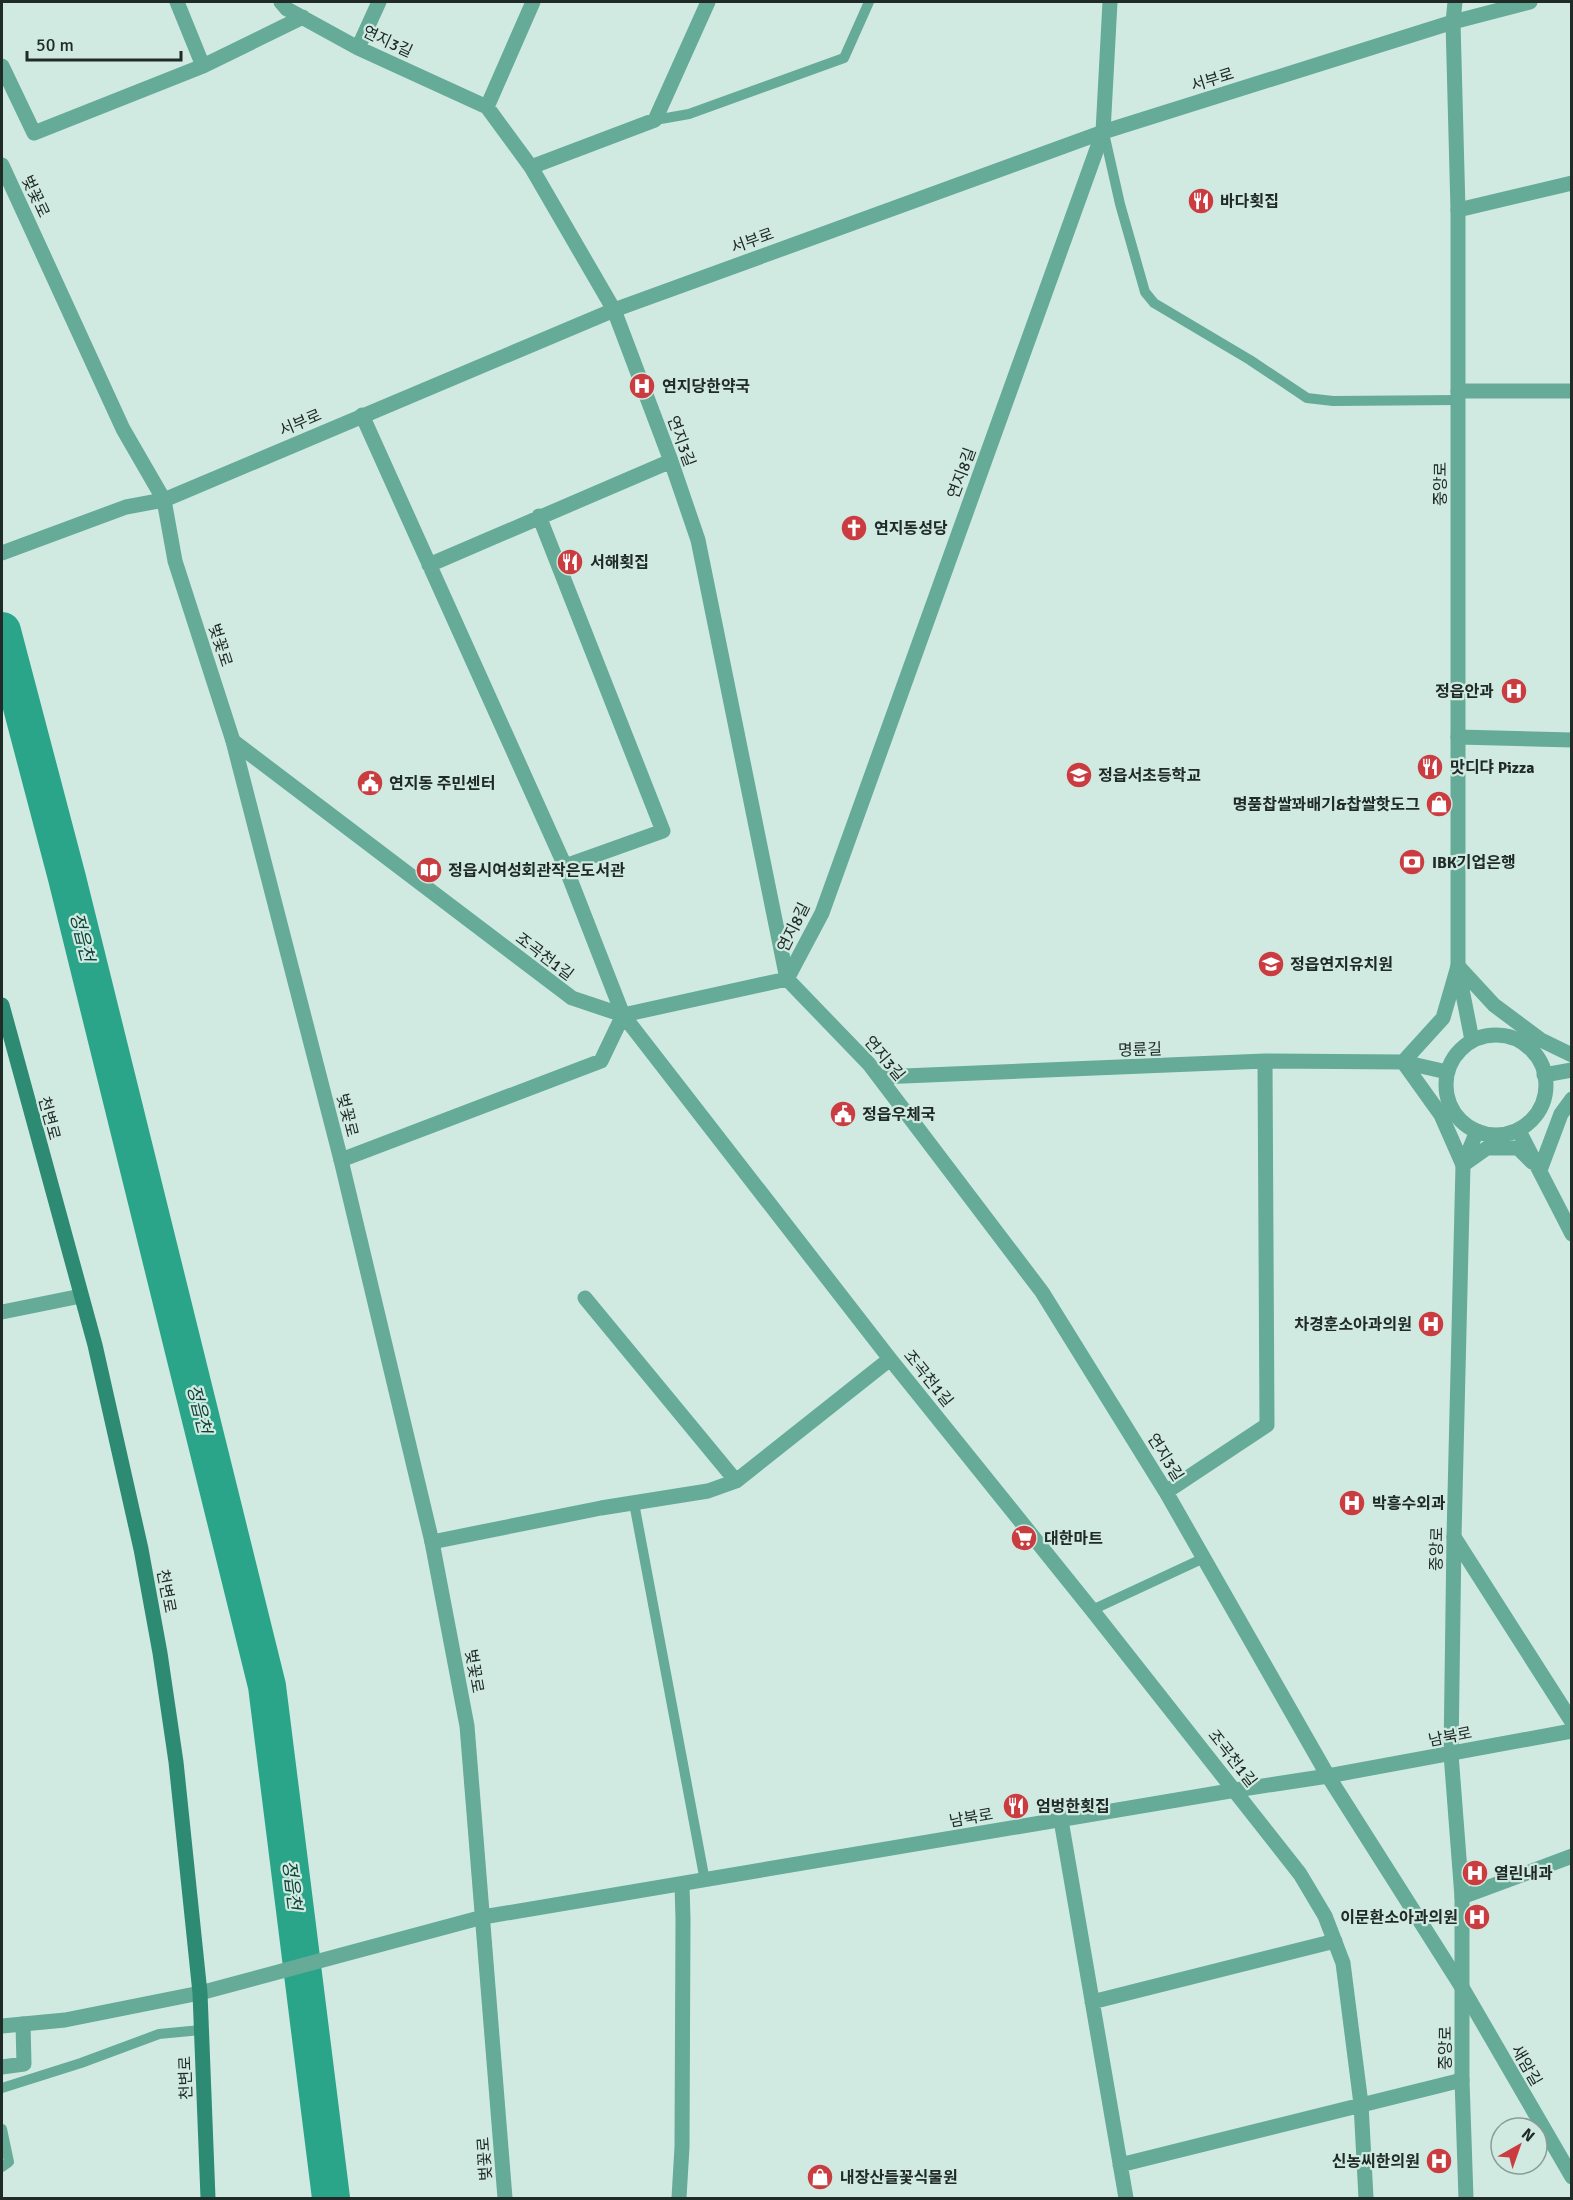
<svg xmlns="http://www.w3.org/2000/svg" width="1573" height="2200" viewBox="0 0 1573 2200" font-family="Signika,'Noto Sans KR',sans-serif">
<rect width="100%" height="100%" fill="#d0eae1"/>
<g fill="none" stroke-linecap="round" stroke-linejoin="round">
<path stroke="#2ba589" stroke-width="38" d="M2,631L67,878L267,1686L331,2198"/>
<path stroke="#65ab97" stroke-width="10" d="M655,120L689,114L844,58L869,2
M1104,133L1120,204L1145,292L1154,303L1250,360L1307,398L1333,401L1458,400
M634,1503L705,1881
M1092,1610L1204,1558
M2,2088L81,2063L159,2034L201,2030
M2,2129L9,2162L2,2167"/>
<path stroke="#65ab97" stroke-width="15" d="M177,2L203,66
M281,2L287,9L358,48L487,107L531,167L614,310L671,461L698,540L787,979L869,1064L1042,1292L1166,1492L1328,1776L1463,1989L1572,2177
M358,48L379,2
M2,66L34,133L203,66L303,17
M487,107L533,2
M531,167L655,120L708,2
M1458,210L1572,183
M1458,391H1572
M362,415L565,866L623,1015
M539,516L663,831L565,866
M429,565L671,461
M1458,737L1572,740
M233,741L572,998L623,1015L890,1359L1092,1610L1300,1874L1325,1916L1343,1963L1361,2104L1366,2198
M1458,966L1494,1005L1541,1040L1572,1055
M1458,969L1472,1040
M623,1015L787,979L822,913L1103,132L1110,2
M1403,1062L1441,1115L1463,1165
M1403,1062L1443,1018L1458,966
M1544,1075L1572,1070
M880,1077L1265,1061L1403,1062L1447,1072
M1519,1131L1572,1234
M341,1160L601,1061L623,1015
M1463,1165L1487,1148H1518L1532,1162
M1463,1165L1477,1131
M1540,1170L1561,1114L1572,1099
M585,1298L736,1481
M2,1312L81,1296
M1166,1492L1267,1425L1265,1061
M1454,1537L1572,1722
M432,1542L601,1508L708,1491L736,1481L890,1359
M1061,1820L1126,2198
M1462,1897L1572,1856
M1092,2002L1335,1941
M2,2067L24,2064L23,2024
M1120,2165L1462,2080
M679,2198L682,2147L683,1919L682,1885"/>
<path stroke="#65ab97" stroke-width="15" d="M1455,2L1453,22L1458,210V966
M2,165L123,429L164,500L175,561L233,741L341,1160L432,1542L467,1726L505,2198
M2,553L126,507L164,500L614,310L1103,132L1453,22L1530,2
M1446 1085a50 50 0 1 1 100 0a50 50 0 1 1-100 0Z
M1463,1165L1454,1537L1451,1754L1462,1897V2080L1466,2198
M2,2026L65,2020L200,1993L483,1917L1236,1790L1328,1776L1572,1731"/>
<path stroke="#2d8a73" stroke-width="15" d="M2,1005L95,1345L141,1549L160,1653L176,1762L200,1993L208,2198"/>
</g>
<defs>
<symbol id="restaurant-disc" viewBox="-11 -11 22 22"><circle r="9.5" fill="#cb3c41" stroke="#d0eae1"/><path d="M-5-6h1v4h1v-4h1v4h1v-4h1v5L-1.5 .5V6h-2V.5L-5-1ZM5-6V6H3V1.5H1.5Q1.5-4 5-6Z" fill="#fff"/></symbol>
<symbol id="hospital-disc" viewBox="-11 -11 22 22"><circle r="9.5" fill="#cb3c41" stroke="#d0eae1"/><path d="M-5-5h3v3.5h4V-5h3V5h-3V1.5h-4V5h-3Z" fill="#fff"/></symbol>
<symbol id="church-disc" viewBox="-11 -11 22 22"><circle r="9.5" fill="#cb3c41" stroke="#d0eae1"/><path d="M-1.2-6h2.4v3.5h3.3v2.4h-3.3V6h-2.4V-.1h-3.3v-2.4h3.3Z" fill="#fff"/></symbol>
<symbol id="school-disc" viewBox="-11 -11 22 22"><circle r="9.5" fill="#cb3c41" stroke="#d0eae1"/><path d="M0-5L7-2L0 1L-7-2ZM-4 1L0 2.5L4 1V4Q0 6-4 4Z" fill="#fff"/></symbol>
<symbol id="civic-disc" viewBox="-11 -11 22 22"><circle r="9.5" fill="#cb3c41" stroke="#d0eae1"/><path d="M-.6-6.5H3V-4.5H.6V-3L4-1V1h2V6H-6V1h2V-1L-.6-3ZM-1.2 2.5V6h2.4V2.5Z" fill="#fff"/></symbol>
<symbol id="shop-disc" viewBox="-11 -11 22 22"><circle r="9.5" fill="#cb3c41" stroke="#d0eae1"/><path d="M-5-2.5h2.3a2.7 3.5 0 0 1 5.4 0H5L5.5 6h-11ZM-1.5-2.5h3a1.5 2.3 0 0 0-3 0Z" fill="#fff"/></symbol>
<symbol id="bank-disc" viewBox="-11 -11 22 22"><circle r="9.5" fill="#cb3c41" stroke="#d0eae1"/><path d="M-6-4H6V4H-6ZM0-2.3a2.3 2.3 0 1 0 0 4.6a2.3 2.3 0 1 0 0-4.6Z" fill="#fff"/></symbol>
<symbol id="library-disc" viewBox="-11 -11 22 22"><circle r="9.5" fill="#cb3c41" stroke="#d0eae1"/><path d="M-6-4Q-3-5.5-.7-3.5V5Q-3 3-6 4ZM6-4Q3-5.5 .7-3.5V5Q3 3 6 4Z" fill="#fff"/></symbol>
<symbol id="supermarket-disc" viewBox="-11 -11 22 22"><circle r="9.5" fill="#cb3c41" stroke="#d0eae1"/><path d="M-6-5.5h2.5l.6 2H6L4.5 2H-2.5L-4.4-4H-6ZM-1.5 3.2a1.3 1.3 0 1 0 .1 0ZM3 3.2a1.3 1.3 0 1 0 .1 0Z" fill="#fff"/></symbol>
</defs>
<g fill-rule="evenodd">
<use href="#restaurant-disc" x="1186" y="186" width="30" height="30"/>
<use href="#hospital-disc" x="627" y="371" width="30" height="30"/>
<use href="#church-disc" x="839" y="513" width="30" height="30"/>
<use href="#restaurant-disc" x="555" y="547" width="30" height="30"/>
<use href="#hospital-disc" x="1499" y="676" width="30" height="30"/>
<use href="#restaurant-disc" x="1415" y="752" width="30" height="30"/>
<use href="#school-disc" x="1064" y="760" width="30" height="30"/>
<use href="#civic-disc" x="355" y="768" width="30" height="30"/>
<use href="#shop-disc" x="1424" y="789" width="30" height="30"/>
<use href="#bank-disc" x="1397" y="847" width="30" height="30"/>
<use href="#library-disc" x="414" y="855" width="30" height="30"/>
<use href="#school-disc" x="1256" y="949" width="30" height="30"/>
<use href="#civic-disc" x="828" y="1099" width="30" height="30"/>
<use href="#hospital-disc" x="1416" y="1309" width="30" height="30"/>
<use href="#hospital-disc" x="1337" y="1488" width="30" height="30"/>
<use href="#supermarket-disc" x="1009" y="1523" width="30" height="30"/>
<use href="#restaurant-disc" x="1001" y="1791" width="30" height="30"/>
<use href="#hospital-disc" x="1460" y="1858" width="30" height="30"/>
<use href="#hospital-disc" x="1462" y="1902" width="30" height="30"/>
<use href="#hospital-disc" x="1424" y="2146" width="30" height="30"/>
<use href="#shop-disc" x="805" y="2162" width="30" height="30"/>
</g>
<g text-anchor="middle" stroke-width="4.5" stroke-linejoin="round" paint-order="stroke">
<g font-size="16" fill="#202a27" stroke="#d0eae1">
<text transform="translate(388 41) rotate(25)" y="6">연지3길</text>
<text transform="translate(1212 79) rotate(-17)" y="6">서부로</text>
<text transform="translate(36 196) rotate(65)" y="6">벚꽃로</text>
<text transform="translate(752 240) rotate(-20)" y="6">서부로</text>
<text transform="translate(300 422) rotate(-23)" y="6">서부로</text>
<text transform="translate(682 441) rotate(70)" y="6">연지3길</text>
<text transform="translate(961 473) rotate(-70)" y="6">연지8길</text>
<text transform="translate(1440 484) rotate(-90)" y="6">중앙로</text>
<text transform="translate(221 645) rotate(72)" y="6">벚꽃로</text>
<text transform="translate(793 927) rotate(-64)" y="6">연지8길</text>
<text transform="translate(545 956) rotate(37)" y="6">조곡천1길</text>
<text transform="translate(1140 1049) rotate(-2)" y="6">명륜길</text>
<text transform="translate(885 1058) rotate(50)" y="6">연지3길</text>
<text transform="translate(348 1115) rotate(76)" y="6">벚꽃로</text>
<text transform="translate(50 1118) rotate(75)" y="6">천변로</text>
<text transform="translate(929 1378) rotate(51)" y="6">조곡천1길</text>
<text transform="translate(1166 1457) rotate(58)" y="6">연지3길</text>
<text transform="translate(1436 1549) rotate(-89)" y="6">중앙로</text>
<text transform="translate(167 1591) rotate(79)" y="6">천변로</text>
<text transform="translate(475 1671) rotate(80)" y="6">벚꽃로</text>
<text transform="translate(1450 1736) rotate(-11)" y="6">남북로</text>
<text transform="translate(1233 1758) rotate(52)" y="6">조곡천1길</text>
<text transform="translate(971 1817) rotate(-10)" y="6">남북로</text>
<text transform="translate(1445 2048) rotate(-90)" y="6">중앙로</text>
<text transform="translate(1527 2065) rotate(60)" y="6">새암길</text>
<text transform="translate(185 2078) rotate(-92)" y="6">천변로</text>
<text transform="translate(484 2159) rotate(-94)" y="6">벚꽃로</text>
</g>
<g font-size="16" font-weight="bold" fill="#202a27" stroke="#d0eae1" text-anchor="start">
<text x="1220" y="207">바다횟집</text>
<text x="662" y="392">연지당한약국</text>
<text x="874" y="534">연지동성당</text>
<text x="590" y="568">서해횟집</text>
<text x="1494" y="697" text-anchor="end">정읍안과</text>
<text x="1450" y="773">맛디댜 Pizza</text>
<text x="1098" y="781">정읍서초등학교</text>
<text x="389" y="789">연지동 주민센터</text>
<text x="1420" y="810" text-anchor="end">명품찹쌀꽈배기&amp;찹쌀핫도그</text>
<text x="1432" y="868">IBK기업은행</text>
<text x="448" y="876">정읍시여성회관작은도서관</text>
<text x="1290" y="970">정읍연지유치원</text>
<text x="862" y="1120">정읍우체국</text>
<text x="1412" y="1330" text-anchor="end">차경훈소아과의원</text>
<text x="1372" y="1509">박흥수외과</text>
<text x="1044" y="1544">대한마트</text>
<text x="1036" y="1812">엄벙한횟집</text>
<text x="1494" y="1879">열린내과</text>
<text x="1458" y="1923" text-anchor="end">이문환소아과의원</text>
<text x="1420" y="2167" text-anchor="end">신농씨한의원</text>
<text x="840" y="2183">내장산들꽃식물원</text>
</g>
<g font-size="18" font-style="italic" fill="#0f4236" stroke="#d0eae1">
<text transform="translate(82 937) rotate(76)" y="6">정읍천</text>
<text transform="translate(199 1409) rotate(76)" y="6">정읍천</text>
<text transform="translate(292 1885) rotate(83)" y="6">정읍천</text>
</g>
</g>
<rect width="1573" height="2200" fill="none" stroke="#202a27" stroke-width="6"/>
<g transform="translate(1519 2146) rotate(40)"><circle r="28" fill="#d0eae1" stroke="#8a9d97" stroke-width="1.5"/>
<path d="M0-4.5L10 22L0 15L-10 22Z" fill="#cb3c41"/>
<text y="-9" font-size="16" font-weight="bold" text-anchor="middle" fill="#202a27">N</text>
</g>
<path d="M27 51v9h154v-9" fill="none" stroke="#202a27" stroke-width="3"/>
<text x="36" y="51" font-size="18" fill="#202a27" stroke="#d0eae1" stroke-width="4.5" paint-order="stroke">50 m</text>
</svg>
